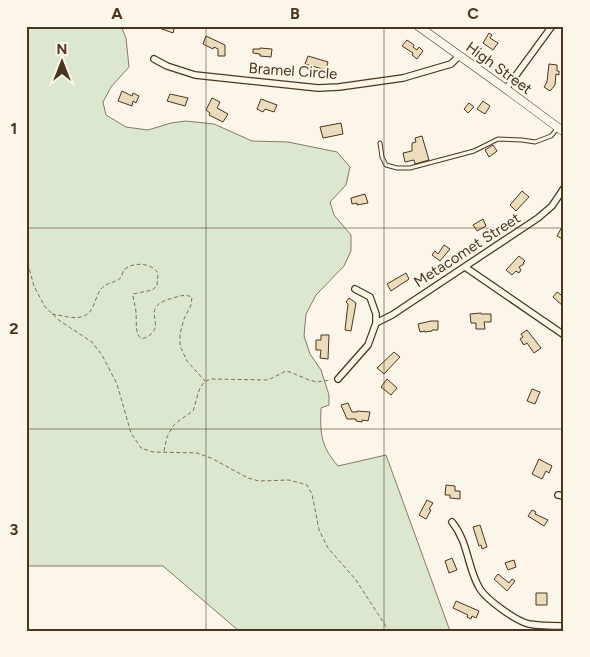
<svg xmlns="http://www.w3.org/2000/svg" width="590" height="657" viewBox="0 0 590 657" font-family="Figtree,sans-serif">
<rect width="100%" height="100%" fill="#fbf6e9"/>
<path fill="#dce7d0" stroke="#887966" d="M26,26H121L126,38L129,67L111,87L103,102L106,115L126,127L148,130L171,123L186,121L214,124L252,141L288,142L337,152L350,167L346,185L330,202L334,215L351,235V251L344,266L316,295L306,314L304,336L310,354L321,370L329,395V405L321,408C320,435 321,446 338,466L386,455L450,631H239L163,566H26Z"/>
<path fill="#ecdcbc" stroke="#4a3520" d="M154,26H175L173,33Z
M489,33L492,35L490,38L498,43L493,50L483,43Z
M206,36L225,45V56H218V49L214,47L213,49L203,44Z
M407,40L414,45L413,47L417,50L419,47L423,51L417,59L412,55L413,53L402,46Z
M260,48L272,49L271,57L260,56V54L253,53V49H260Z
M308,56L328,62L326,70L305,64Z
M549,64L557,65V71H559V75L556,74L555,85L550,91L544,87L547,82Z
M122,91L132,96L133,93L139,96L136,103L133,101L132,106L118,101Z
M170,94L188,98L185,106L167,101Z
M212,98L220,102L217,108L228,114L223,122L209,115L210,113L206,110Z
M261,99L277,105L274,112L265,109L263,112L257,109Z
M483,101L490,106L485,114L477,109Z
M469,103L474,107L468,113L464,109Z
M341,123L343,134L323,138L320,127Z
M422,136L429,160L415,164L414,160L405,162L403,153L412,151V143L416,142L415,138Z
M493,145L497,151L489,157L485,150Z
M522,191L529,197L516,211L510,205Z
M365,194L368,203L357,205V203L352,204L351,198Z
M483,219L486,226L477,231L473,225Z
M563,225L564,226V240L557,236Z
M444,245L450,249L440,261L432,255L435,251L438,254Z
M519,256L525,261L523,263L524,264L519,267L521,270L519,273L516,271L512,275L506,270Z
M406,273L409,279L391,291L387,284Z
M557,292L564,297V307L553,297Z
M349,298L356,303L351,331L345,330L348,304L346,302Z
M481,313V314H491V322H484L485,329H476V323H471L470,314Z
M431,321H438V330H432V331L425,332V331L420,332L418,324Z
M527,330L541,348L534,353L527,343L524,345L520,339L523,337L521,334Z
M321,335H329L328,359L320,358L321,350H316V340H321Z
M394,352L400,357L384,374L377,368Z
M387,379L397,388L391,395L381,387Z
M532,389L540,392L535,404L527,401Z
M348,403L352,412H357V411L370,412L368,421L362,420V422L356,421V419H347L341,405Z
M539,459L552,466L549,473L546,471L542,479L532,474Z
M446,485L455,486V491H460V499L450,498V495H445Z
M427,500L433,503L429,509L431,510L426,519L419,515Z
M532,510L536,512L535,514L548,520L544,526L528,516Z
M480,525L487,547L482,549L481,545L479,546L473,527Z
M452,558L457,570L449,573L445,561Z
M514,560L516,567L508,570L505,563Z
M498,574L509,583L512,579L515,581L507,591L494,579Z
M536,593H547V605H536Z
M456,601L479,611L476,618L472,616L471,619L467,617L468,615L453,608Z"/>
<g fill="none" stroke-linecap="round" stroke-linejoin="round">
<defs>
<path id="lane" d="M380,143L382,157L386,165L397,168H410L474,151L498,139L522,140L535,142L551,136L558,128"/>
<path id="street" d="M154,59L167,66L195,75L318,88L339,87L403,78L451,64L459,56
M506,89L552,26
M465,267L564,335
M355,289L370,297L376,314V323
M338,379L368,345L376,323L392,315L538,218L552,206L564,188
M558,495L564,496
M452,522C469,543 467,568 480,589C487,600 516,621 529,624C540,626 552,626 564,626"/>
<path id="secondary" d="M418,26L506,89L564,132"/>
</defs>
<use href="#lane" stroke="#4a3520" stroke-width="5"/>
<use href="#street" stroke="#4a3520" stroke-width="8"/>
<use href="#secondary" stroke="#4a3520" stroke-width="9"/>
<path stroke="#7f6f5c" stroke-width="1" stroke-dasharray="4 2.5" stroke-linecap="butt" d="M26,257L34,286L45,307L60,321L92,342L102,355L117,384L131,433L141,448L153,452L197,453L211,458L248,478L259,481L289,480L307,485L312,494L319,530L328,548L356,580L389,631
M52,314C62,315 76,321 86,315C95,310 95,296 101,289C106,283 112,283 118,280C122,278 122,273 124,270C133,261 152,263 158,273L157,286L152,290L133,294C133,301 136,306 136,313C137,319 133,348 150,335C166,323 138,307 173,298C180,296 184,294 192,297L191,305L184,319L180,334V346L187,361L205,381
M164,451L167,437L173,426L180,420L193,411C198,398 197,383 211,379L268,380L286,371L290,372L309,380L317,382L331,380"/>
<use href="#lane" stroke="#fbf6e9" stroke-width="3"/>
<use href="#street" stroke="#fbf6e9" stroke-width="5.5"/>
<use href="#secondary" stroke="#fbf6e9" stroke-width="8"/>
</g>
<path fill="none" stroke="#4a3520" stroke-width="1" stroke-opacity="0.55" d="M206,26V631M384,26V631M26,228H564M26,429H564"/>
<g text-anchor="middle" stroke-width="4" stroke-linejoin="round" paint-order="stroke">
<g font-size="15" fill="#4a3520" stroke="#fbf6e9">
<text transform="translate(499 68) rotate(36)" y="5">High Street</text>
<text transform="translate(293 71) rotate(4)" y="5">Bramel Circle</text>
<text transform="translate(467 250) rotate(-33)" y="5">Metacomet Street</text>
</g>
</g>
<rect width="590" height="657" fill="none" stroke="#fbf6e9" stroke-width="55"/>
<g transform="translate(62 62)" stroke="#fbf6e9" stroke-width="4" paint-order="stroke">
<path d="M0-4L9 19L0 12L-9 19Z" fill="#4a3520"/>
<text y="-8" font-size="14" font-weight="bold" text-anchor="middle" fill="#4a3520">N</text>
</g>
<rect x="28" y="28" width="534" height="602" fill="none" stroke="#4a3520" stroke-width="2"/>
<g font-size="16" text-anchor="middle" font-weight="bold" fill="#4a3520">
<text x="117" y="19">A</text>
<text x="295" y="19">B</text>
<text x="473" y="19">C</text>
<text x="14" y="134">1</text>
<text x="14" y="334">2</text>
<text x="14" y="535">3</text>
</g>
</svg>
